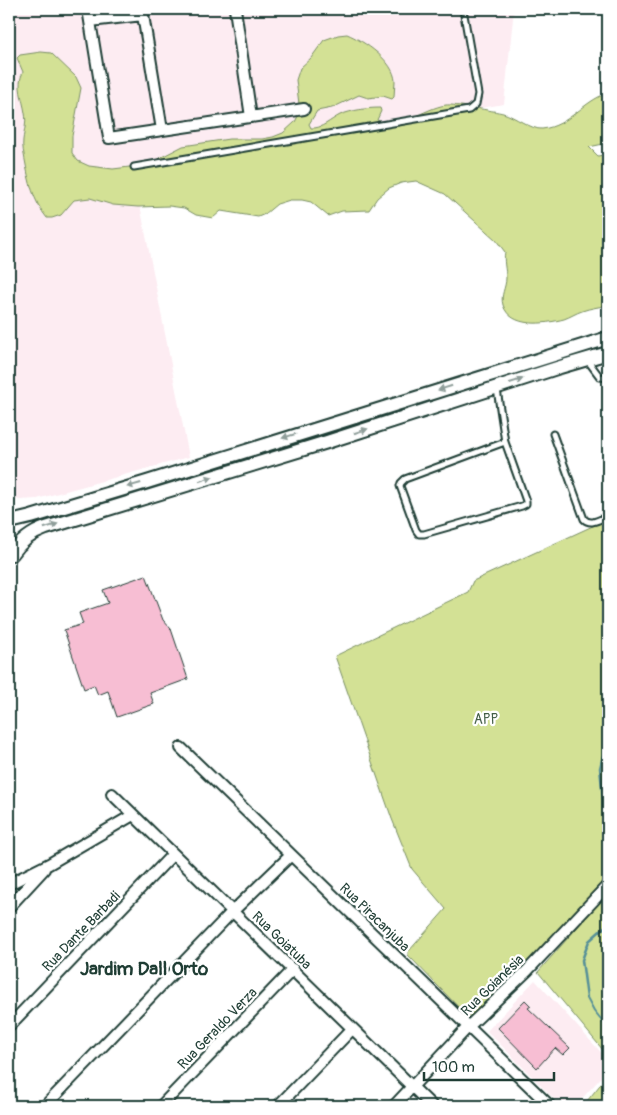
<svg xmlns="http://www.w3.org/2000/svg" width="617" height="1115" viewBox="0 0 617 1115" font-family="Pangolin,sans-serif">
<rect width="100%" height="100%" fill="#fff"/>
<filter id="ink" filterUnits="userSpaceOnUse"><feTurbulence type="fractalNoise" baseFrequency=".02" numOctaves="2"/><feDisplacementMap in="SourceGraphic" scale="10" xChannelSelector="R" yChannelSelector="G"/><feConvolveMatrix kernelMatrix="1 2 1 2 8 2 1 2 1" color-interpolation-filters="sRGB"/></filter>
<g filter="url(#ink)">
<path fill="#fdecf2" d="M9,9H514L504,104L133,169L189,457L37,499L20,500L9,498Z
M535,980L608,1060V1070L575,1106H561L487,1031Z"/>
<path fill="#d3e195" stroke="#798f64" d="M347,34C364,41 394,61 395,81C395,86 394,92 394,97L392,99L383,96L368,98L359,95L332,108L317,111L309,124L311,128C322,129 330,120 340,115C352,110 367,108 380,108L381,111L377,120C399,131 424,108 446,105C453,104 495,111 503,113C514,116 532,130 542,129C569,126 583,101 608,93V143L589,147L598,156L608,154V305C600,307 590,308 582,311C576,313 570,317 564,319C545,324 511,329 503,305C500,295 506,288 506,278C506,269 503,261 505,252L496,240L445,194L416,181L401,183L389,188L377,198L369,210L342,211L328,216L311,202L302,200H290L277,204L265,214L258,217L221,211L213,218L196,215L184,208L169,206L138,207L113,205L90,198L74,200L61,215L52,218H47C33,201 29,181 25,160C24,154 22,147 23,140C24,131 27,123 25,113C23,99 16,86 23,72L17,58L20,55L41,52L51,53L76,77L81,88L72,136V153L78,161L89,166L113,169L146,165L183,146L229,139H262L273,137L283,133L295,122L300,112L296,80L300,68L311,58L324,40L338,35Z
M608,519V1056L538,972L597,905L528,970L475,1015L467,1016L408,955V952L446,909L412,869L392,819L335,656L468,592L473,581Z
M608,1075V1106H583Z"/>
<g fill="none" stroke-linecap="round" stroke-linejoin="round">
<path stroke="#569098" stroke-width="2.5" d="M608,735L600,768L608,849
M608,924L589,941L582,960L587,998L594,1011L608,1028
M607,1106L608,1104"/>
</g>
<path fill="#f7bed3" stroke="#1f3d34" d="M146,575L163,620L171,629L188,679L150,693L154,704L117,717L108,691L98,695L94,685L84,689L64,630L83,624L79,613L108,603L103,590Z
M525,1000L531,1006L528,1008L570,1048L563,1055L555,1048L537,1068L498,1028Z"/>
<g fill="none" stroke-linecap="round" stroke-linejoin="round">
<defs>
<path id="service" d="M134,167L469,110L476,104L478,94L463,9
M588,361L600,377L608,378
M497,389L505,442L405,479L401,483L400,486L416,530L419,534H424L522,506L526,504V501L505,442
M553,434L584,519C591,526 600,519 608,516"/>
<path id="minor" d="M88,9L109,138L304,109
M142,9L162,130
M235,9L251,117
M90,21L143,15
M181,748L550,1106
M112,794L432,1106
M9,884L49,864L133,815
M9,907L44,869
M9,1026L173,854
M45,1106L232,912L291,855
M161,1106L293,969
M278,1106L352,1029
M394,1106L468,1027L527,971L608,885"/>
<path id="tertiary" d="M10,522L31,517L147,482L608,338
M12,554C21,541 31,533 46,528L327,442L560,367L608,353"/>
</defs>
<use href="#service" stroke="#1f3d34" stroke-width="9"/>
<use href="#minor" stroke="#1f3d34" stroke-width="14"/>
<use href="#tertiary" stroke="#1f3d34" stroke-width="16"/>
<use href="#service" stroke="#fff" stroke-width="5"/>
<use href="#minor" stroke="#fff" stroke-width="10"/>
<use href="#tertiary" stroke="#fff" stroke-width="12"/>
</g>
<defs><path id="oneway-solid" d="M-6-.8H1V-3.2L6.5 0L1 3.2V.8H-6Z" transform="scale(1.25)"/></defs>
<g fill="#8f9e9a">
<use href="#oneway-solid" transform="translate(516 381) rotate(-18)"/>
<use href="#oneway-solid" transform="translate(445 388) rotate(163)"/>
<use href="#oneway-solid" transform="translate(361 431) rotate(-18)"/>
<use href="#oneway-solid" transform="translate(289 436) rotate(163)"/>
<use href="#oneway-solid" transform="translate(206 479) rotate(-17)"/>
<use href="#oneway-solid" transform="translate(134 485) rotate(164)"/>
<use href="#oneway-solid" transform="translate(51 526) rotate(-18)"/>
</g>
</g>
<g text-anchor="middle" stroke-width="4.5" stroke-linejoin="round" paint-order="stroke">
<g font-size="14" fill="#435e47" stroke="#fff">
<text x="486" y="724">APP</text>
</g>
<g font-size="14" fill="#1f3d34" stroke="#fff">
<text transform="translate(375 917) rotate(44)" y="5">Rua Piracanjuba</text>
<text transform="translate(81 931) rotate(-46)" y="5">Rua Dante Barbadi</text>
<text transform="translate(282 940) rotate(44)" y="5">Rua Goiatuba</text>
<text transform="translate(492 985) rotate(-44)" y="5">Rua Goianésia</text>
<text transform="translate(217 1028) rotate(-46)" y="5">Rua Geraldo Verza</text>
</g>
<g font-size="19" font-weight="bold" fill="#1f3d34" stroke="#fff">
<text x="144" y="975">Jardim Dall Orto</text>
</g>
</g>
<rect width="617" height="1115" fill="none" stroke="#fff" stroke-width="30"/>
<rect x="15" y="15" width="587" height="1085" fill="none" stroke="#1f3d34" stroke-width="2" filter="url(#ink)"/>
<path d="M424 1072v8h130v-8" fill="none" stroke="#1f3d34" stroke-width="2.5"/>
<text x="432" y="1072" font-size="15" fill="#1f3d34" stroke="#ffffff" stroke-width="4" paint-order="stroke">100 m</text>
</svg>
